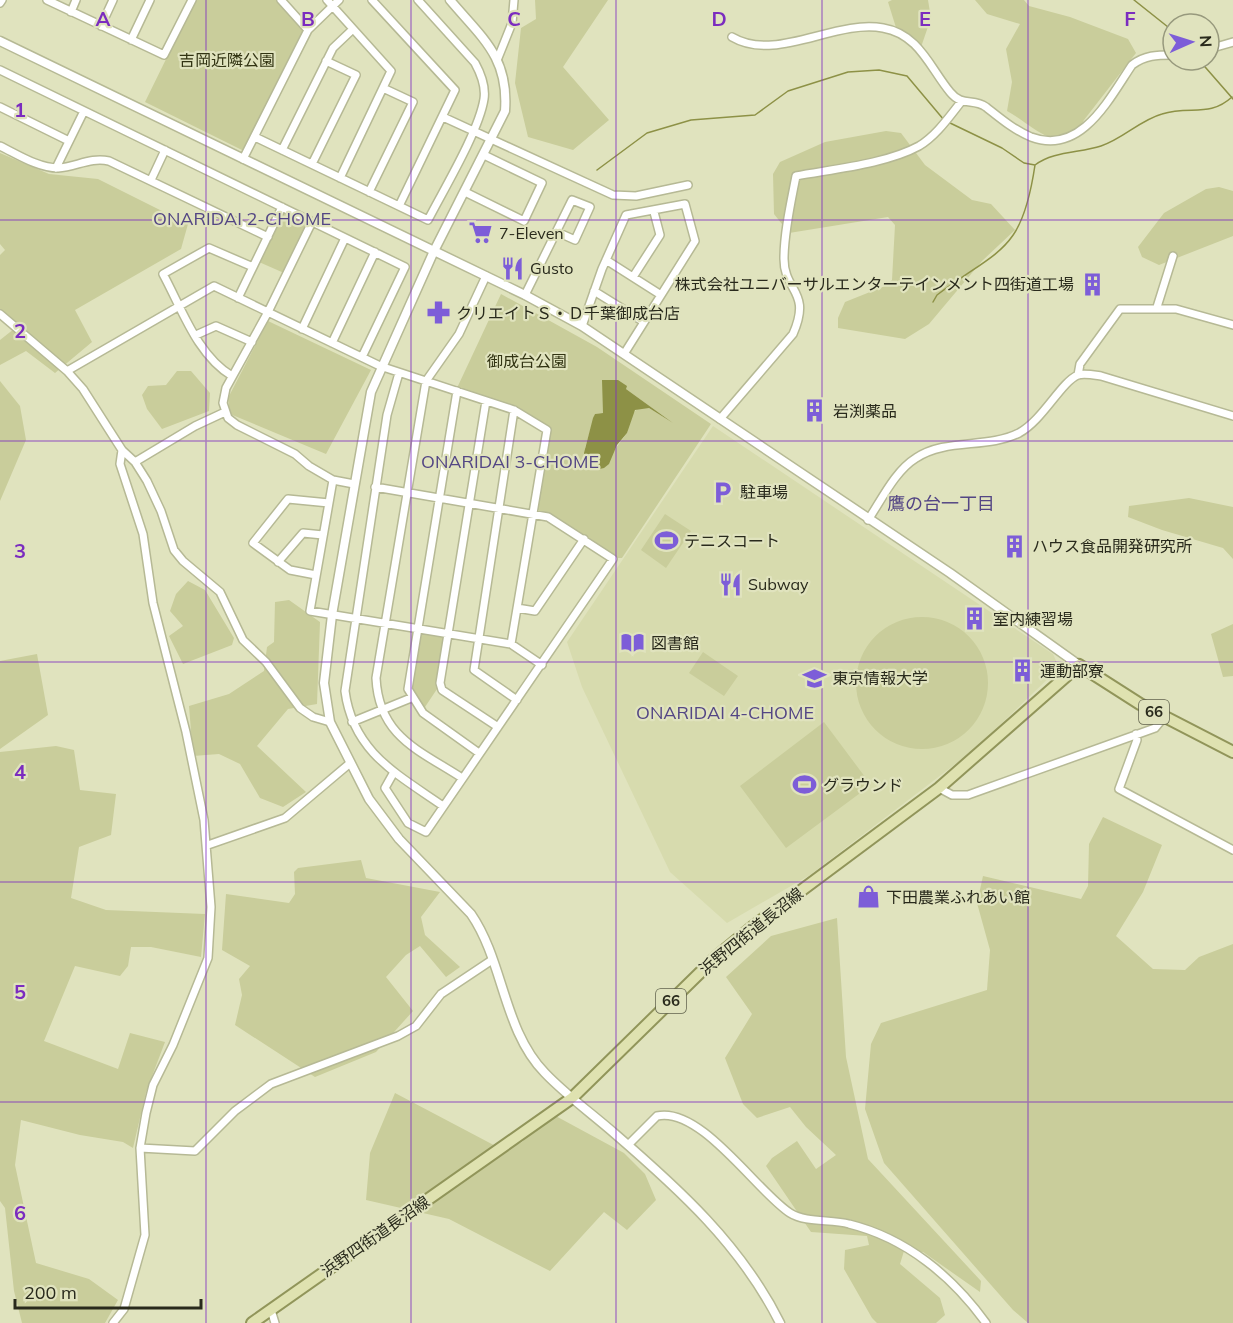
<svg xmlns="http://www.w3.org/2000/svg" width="1233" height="1323" viewBox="0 0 1233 1323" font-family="Mulish,'Noto Sans JP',sans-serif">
<rect width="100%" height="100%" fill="#e0e3be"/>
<path fill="#d7dbae" d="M713,426L1053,654L1058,665L1057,670L975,749L810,875L727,923L670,872L582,687L567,642Z"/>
<path fill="#c9cd9b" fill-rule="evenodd" d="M195,0H277L302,27V33L244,151L145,102Z
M535,0H608L563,67L609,120L573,150L528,137L515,83L521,28L536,19Z
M892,0H928L931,18L920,50L898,34L888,2Z
M975,0H1024L1029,6L1070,17L1128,39L1136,53L1084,120L1072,141C1046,143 1029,123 1007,111L1012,82L1006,49L1020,24L987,14Z
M886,131L901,133L925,165L972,200L991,204L1015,230L982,261L929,324L905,339L838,328V318L845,302L885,286L892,280L895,225L888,217L789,233L774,214L773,174L780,162L825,142Z
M0,153L49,174L98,179L188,224L181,249L75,310L92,342L55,373L26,351L0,365V340L19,325L0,309V255L5,250L0,244Z
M1219,187L1233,191V236L1159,265L1142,257L1138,247L1164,213L1206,189Z
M287,213L307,225L284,273L259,262L281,214Z
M501,294L597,347L711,424L622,558H616L539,511L537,507L550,430L518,407L457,388ZM626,389L673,423L649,408H638L631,415L627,433L613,452L585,448L595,414L603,413Z
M268,321L371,370L326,454L230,414L228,398Z
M177,371H191L210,393L209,411L162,429L147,409L142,395L148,386L166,385Z
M0,381L20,406L26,440L0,501Z
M1189,498L1233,507V559L1223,548L1162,530L1128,517L1129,506Z
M665,514L691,531L666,568L641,550Z
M188,581L205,590L234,638L232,645L183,664L169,636L183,626L170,611L176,594Z
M289,600L320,622L317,704L288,709L257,746L306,792L283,807L260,798L240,764L219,754L193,756L189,706L229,694L264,671L267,647L274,642L275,602Z
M856 683a66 66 0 1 1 132 0a66 66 0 1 1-132 0Z
M1233,624V676L1223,677L1211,634Z
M421,633L443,637L445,640L437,689L423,710L410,689L418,635Z
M703,652L738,676L724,696L689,673Z
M37,654L48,715L0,749V661Z
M824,722L871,785L786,848L740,786Z
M56,746L74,750L80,790L116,794L111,835L79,847L71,898L106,910L205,914L201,957L151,947H131L128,966L120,976L75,966L44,1041L118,1069L130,1033L165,1042L146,1092L133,1148L123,1142L80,1135L21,1120L15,1165L36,1263L89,1279L118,1300L105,1323H22L14,1291L5,1208L0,1201V752Z
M1103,817L1162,845L1143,892L1116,936L1153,969L1185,970L1199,957L1233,944V1323H1028L1013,1310L884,1163L865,1109L871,1044L881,1023L987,990L990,950L977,903L983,876L1081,899L1088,886L1089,844Z
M361,860L366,878L440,892L421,917L425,935L460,967L446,977L420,946L406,955L386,977L413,1011L376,1052L315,1077L235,1025L242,995L239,979L250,966L222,950L226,894L289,903L295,894L294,872L298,868Z
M837,918L846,1057L868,1159L981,1281L980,1292L923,1252L904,1251L900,1264L940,1298L945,1315L936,1323H877L872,1318L844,1269L845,1250L869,1245L867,1236L811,1232L766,1166L772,1158L797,1141L816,1169L836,1155L806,1127L790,1107L757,1118L743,1104L725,1058L752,1014L726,977L771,936Z
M395,1093L505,1151L522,1142L552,1114L624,1153L645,1174L656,1200L627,1230L604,1212L550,1271L449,1219L366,1200L370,1153Z"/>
<path fill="#8d9146" d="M602,380H618L627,386L626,389L673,423L649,408L635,410L627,433L617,445L609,464L604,468L595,470L586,464L584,453L593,418L595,414L603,413Z"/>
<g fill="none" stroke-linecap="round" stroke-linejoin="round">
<path stroke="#8d9146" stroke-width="1.5" d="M1134,0L1173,31
M1199,60L1233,99
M948,122L1002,148L1024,163L1035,165
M597,170L647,133L691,120L755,115L788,91L848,72L879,70L907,76L944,120
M933,302L937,295C1000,248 1022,253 1035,165C1053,151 1080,153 1101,146C1123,139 1140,120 1162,114C1190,105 1209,118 1232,97"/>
<defs>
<path id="minor" d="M47,0L164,55L192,0
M281,0L308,30
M327,0L391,71L340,178
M372,0L455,90L399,206
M0,3L2,0
M71,12L76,0
M101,26L113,0
M732,37C776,63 835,19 883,28C919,34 930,68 950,92C962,107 973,98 986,107C1000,118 1014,130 1031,137C1081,156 1109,99 1132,65C1145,55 1157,55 1173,55
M131,40L150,0
M1209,49L1233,42
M498,58L512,23L514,0
M0,70L405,267L362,357
M0,107L69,141
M443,117L613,195L636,196L688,185
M255,137L428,220C444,189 479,131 484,99C486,86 481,74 475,63L418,0
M0,146C17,154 38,168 58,168C76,167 90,157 109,161L268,237
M282,150L333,48L353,29
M243,159L308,30L339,0
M312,164L356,75L326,61
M56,168L84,111
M151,180L165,150
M369,192L413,102L383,88
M465,192L524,221L542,183L484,155
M312,222L268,312L226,388L223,403L228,418L237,425L295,454L309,466L333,480L354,484
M606,260L661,295
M633,277L660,235L654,212
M594,291L644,322
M525,295L572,200L590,207L575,240L557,232
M238,298L282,207
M1157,307L1173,256
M0,314L67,371L83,389L122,450L135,462L147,481L161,511L174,550L183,561L220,592L243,640L266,662L300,708L313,717L330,722
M582,326L602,269L626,215L685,204L695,241L624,354
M302,329L345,238
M196,335L216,326L252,342
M332,343L375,252
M67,371L214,286L380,366L514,410L547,430L511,644
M399,373L387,415L345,691C353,752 397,774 443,806
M1078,375L1080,364L1120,309H1176L1233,325
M232,376C197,355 182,309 163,274L209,248L253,267
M457,391L408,689L423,713L479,753
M486,401L440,683L442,690L498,727
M514,410L474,670L517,700
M720,419L793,334C812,291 784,292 784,259C784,232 791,202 796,176C833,169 886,164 919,146C936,136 949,117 961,102
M135,462L195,426L225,412
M333,480L310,611L511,644L542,665
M375,487L548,517L613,559L426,832L408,823L385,788L394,772
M868,520C882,499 895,471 916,458C946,438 987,449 1019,433C1043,420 1061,382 1078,375C1084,373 1094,375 1101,376L1233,416
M278,562L303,533L323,535
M316,575L290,570L253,543L288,499L329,503
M517,608L535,611L584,539
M352,722L411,698
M1136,734L1137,740L1119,789L1233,850
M462,778C419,750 379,737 376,678L426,381L459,334L486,276
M939,788L952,795H968L1155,728L1164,717
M208,845L285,818L349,764
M628,1145L657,1116C701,1106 757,1192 790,1213C806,1223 831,1219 849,1224C906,1238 952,1276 986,1323
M140,1148L195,1151L235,1111L271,1084L398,1036L416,1026L441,994L492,960
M271,1310L275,1323
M113,1323L124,1309L145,1235L140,1148L146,1113L153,1085L173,1045L208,958L211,907L204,820L186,732L153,603L143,534L120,464L122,450"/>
<path id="tertiary" d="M450,0C482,38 509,57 505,111L434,251L371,392L332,615L324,683L330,722L369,799L399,839L471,914C504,962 503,1030 545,1073C566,1095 591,1113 614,1133C679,1189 741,1245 780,1323
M0,41L525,295L582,326L950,573L1079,665"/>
<path id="primary" d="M252,1323L572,1098L715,958L755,925L939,788L1079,665L1140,704L1233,752"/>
</defs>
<use href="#minor" stroke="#b6b995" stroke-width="10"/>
<use href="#tertiary" stroke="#b6b995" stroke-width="11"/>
<use href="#primary" stroke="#91955a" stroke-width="14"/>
<use href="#minor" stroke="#fff" stroke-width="7"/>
<use href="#tertiary" stroke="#fff" stroke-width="8"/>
<use href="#primary" stroke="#dfe2b0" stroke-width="10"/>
</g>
<path fill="none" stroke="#7b2cbf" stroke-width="1.5" stroke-opacity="0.55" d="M206,0V1323M411,0V1323M616,0V1323M822,0V1323M1028,0V1323M0,220H1233M0,441H1233M0,662H1233M0,882H1233M0,1102H1233"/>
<defs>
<symbol id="supermarket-bare" viewBox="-9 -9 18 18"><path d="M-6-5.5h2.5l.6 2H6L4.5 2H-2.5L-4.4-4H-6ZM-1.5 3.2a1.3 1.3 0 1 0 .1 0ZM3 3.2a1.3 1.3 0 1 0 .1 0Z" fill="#7d5dd8" stroke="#e0e3be" stroke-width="2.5" paint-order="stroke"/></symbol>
<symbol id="restaurant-bare" viewBox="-9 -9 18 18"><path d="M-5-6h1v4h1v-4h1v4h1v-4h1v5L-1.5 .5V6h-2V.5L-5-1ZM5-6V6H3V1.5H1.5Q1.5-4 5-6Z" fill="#7d5dd8" stroke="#e0e3be" stroke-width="2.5" paint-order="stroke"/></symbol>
<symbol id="building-bare" viewBox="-9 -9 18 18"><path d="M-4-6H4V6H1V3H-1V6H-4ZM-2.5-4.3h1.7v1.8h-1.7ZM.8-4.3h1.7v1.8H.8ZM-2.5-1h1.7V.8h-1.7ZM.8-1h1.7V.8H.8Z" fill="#7d5dd8" stroke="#e0e3be" stroke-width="2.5" paint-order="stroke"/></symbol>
<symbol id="pharmacy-bare" viewBox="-9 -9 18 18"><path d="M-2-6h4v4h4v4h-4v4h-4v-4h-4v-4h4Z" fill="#7d5dd8" stroke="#e0e3be" stroke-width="2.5" paint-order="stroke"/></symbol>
<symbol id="parking-bare" viewBox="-9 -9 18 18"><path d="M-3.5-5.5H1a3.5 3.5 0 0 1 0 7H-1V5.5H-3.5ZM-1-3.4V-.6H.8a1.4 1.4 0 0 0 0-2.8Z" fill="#7d5dd8" stroke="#e0e3be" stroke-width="2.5" paint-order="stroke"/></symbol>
<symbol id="stadium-bare" viewBox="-9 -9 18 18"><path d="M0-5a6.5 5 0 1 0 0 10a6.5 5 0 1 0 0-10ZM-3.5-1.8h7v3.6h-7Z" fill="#7d5dd8" stroke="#e0e3be" stroke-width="2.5" paint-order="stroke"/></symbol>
<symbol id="library-bare" viewBox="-9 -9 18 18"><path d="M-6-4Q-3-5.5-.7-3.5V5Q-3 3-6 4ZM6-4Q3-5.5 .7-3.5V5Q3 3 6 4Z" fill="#7d5dd8" stroke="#e0e3be" stroke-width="2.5" paint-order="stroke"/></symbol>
<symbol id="university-bare" viewBox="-9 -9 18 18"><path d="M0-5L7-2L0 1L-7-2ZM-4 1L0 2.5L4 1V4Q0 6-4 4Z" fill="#7d5dd8" stroke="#e0e3be" stroke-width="2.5" paint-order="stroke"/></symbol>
<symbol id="shop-bare" viewBox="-9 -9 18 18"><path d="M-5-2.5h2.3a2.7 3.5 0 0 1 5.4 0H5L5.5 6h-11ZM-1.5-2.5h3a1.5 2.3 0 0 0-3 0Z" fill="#7d5dd8" stroke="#e0e3be" stroke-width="2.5" paint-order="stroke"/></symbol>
</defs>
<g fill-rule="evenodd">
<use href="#supermarket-bare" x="464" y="216" width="33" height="33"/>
<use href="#restaurant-bare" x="496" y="252" width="33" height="33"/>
<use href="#building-bare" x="1076" y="268" width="33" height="33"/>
<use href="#pharmacy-bare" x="422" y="296" width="33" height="33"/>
<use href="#building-bare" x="798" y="394" width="33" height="33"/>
<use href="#parking-bare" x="706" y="476" width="33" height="33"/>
<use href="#stadium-bare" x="650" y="524" width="33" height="33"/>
<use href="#building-bare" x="998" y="530" width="33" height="33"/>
<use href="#restaurant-bare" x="714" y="568" width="33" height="33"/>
<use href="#building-bare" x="958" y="602" width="33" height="33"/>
<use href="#library-bare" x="616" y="626" width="33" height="33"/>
<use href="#building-bare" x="1006" y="654" width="33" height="33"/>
<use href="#university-bare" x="798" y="662" width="33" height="33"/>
<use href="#stadium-bare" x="788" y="768" width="33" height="33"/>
<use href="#shop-bare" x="852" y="880" width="33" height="33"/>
</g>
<g text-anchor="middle" stroke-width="4.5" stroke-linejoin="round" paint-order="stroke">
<g fill="#e0e3be" stroke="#60624d" stroke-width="1.5">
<rect x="1139" y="700" width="30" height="24" rx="4.5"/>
<rect x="656" y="989" width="30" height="24" rx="4.5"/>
</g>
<g font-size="15" font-weight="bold" fill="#292a1c">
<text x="1154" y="717">66</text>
<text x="671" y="1006">66</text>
</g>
<g font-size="16" fill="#323413" stroke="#e0e3be">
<text x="227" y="66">吉岡近隣公園</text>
<text x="527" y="367">御成台公園</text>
</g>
<g font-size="16" fill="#292a1c" stroke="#e0e3be" text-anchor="start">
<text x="499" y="239">7-Eleven</text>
<text x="530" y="274">Gusto</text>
<text x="1074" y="290" text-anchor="end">株式会社ユニバーサルエンターテインメント四街道工場</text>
<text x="456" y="319">クリエイトＳ・Ｄ千葉御成台店</text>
<text x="833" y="417">岩渕薬品</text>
<text x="740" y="498">駐車場</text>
<text x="684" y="547">テニスコート</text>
<text x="1032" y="552">ハウス食品開発研究所</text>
<text x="748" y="590">Subway</text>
<text x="993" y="625">室内練習場</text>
<text x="651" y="649">図書館</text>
<text x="1040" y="677">運動部寮</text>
<text x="832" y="684">東京情報大学</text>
<text x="823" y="791">グラウンド</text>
<text x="886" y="903">下田農業ふれあい館</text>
</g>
<g font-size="16" fill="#292a1c" stroke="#e0e3be">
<text transform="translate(751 931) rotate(-39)" y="6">浜野四街道長沼線</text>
<text transform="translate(375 1236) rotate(-35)" y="6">浜野四街道長沼線</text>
</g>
<g font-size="18" fill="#534684" stroke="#e0e3be">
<text x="242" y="225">ONARIDAI 2-CHOME</text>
<text x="510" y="468">ONARIDAI 3-CHOME</text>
<text x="941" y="510">鷹の台一丁目</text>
<text x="725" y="719">ONARIDAI 4-CHOME</text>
</g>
</g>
<g font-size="20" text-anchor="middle" font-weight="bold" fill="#7b2cbf" stroke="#e0e3be" stroke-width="4.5" stroke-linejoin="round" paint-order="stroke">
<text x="103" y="26">A</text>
<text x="308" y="26">B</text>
<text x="514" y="26">C</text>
<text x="719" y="26">D</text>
<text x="925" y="26">E</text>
<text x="1130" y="26">F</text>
<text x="20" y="117">1</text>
<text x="20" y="338">2</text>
<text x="20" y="558">3</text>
<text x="20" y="779">4</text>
<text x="20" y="999">5</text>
<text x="20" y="1220">6</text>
</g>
<g transform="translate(1191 42) rotate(87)"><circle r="28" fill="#e0e3be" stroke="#97997d" stroke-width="1.5"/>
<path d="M0-4.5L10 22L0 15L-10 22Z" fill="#7d5dd8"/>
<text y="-9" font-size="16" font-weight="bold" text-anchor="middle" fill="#292a1c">N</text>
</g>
<path d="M15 1299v9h186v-9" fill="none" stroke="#292a1c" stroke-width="3"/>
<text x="24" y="1299" font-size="18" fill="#292a1c" stroke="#e0e3be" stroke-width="4.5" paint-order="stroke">200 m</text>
</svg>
